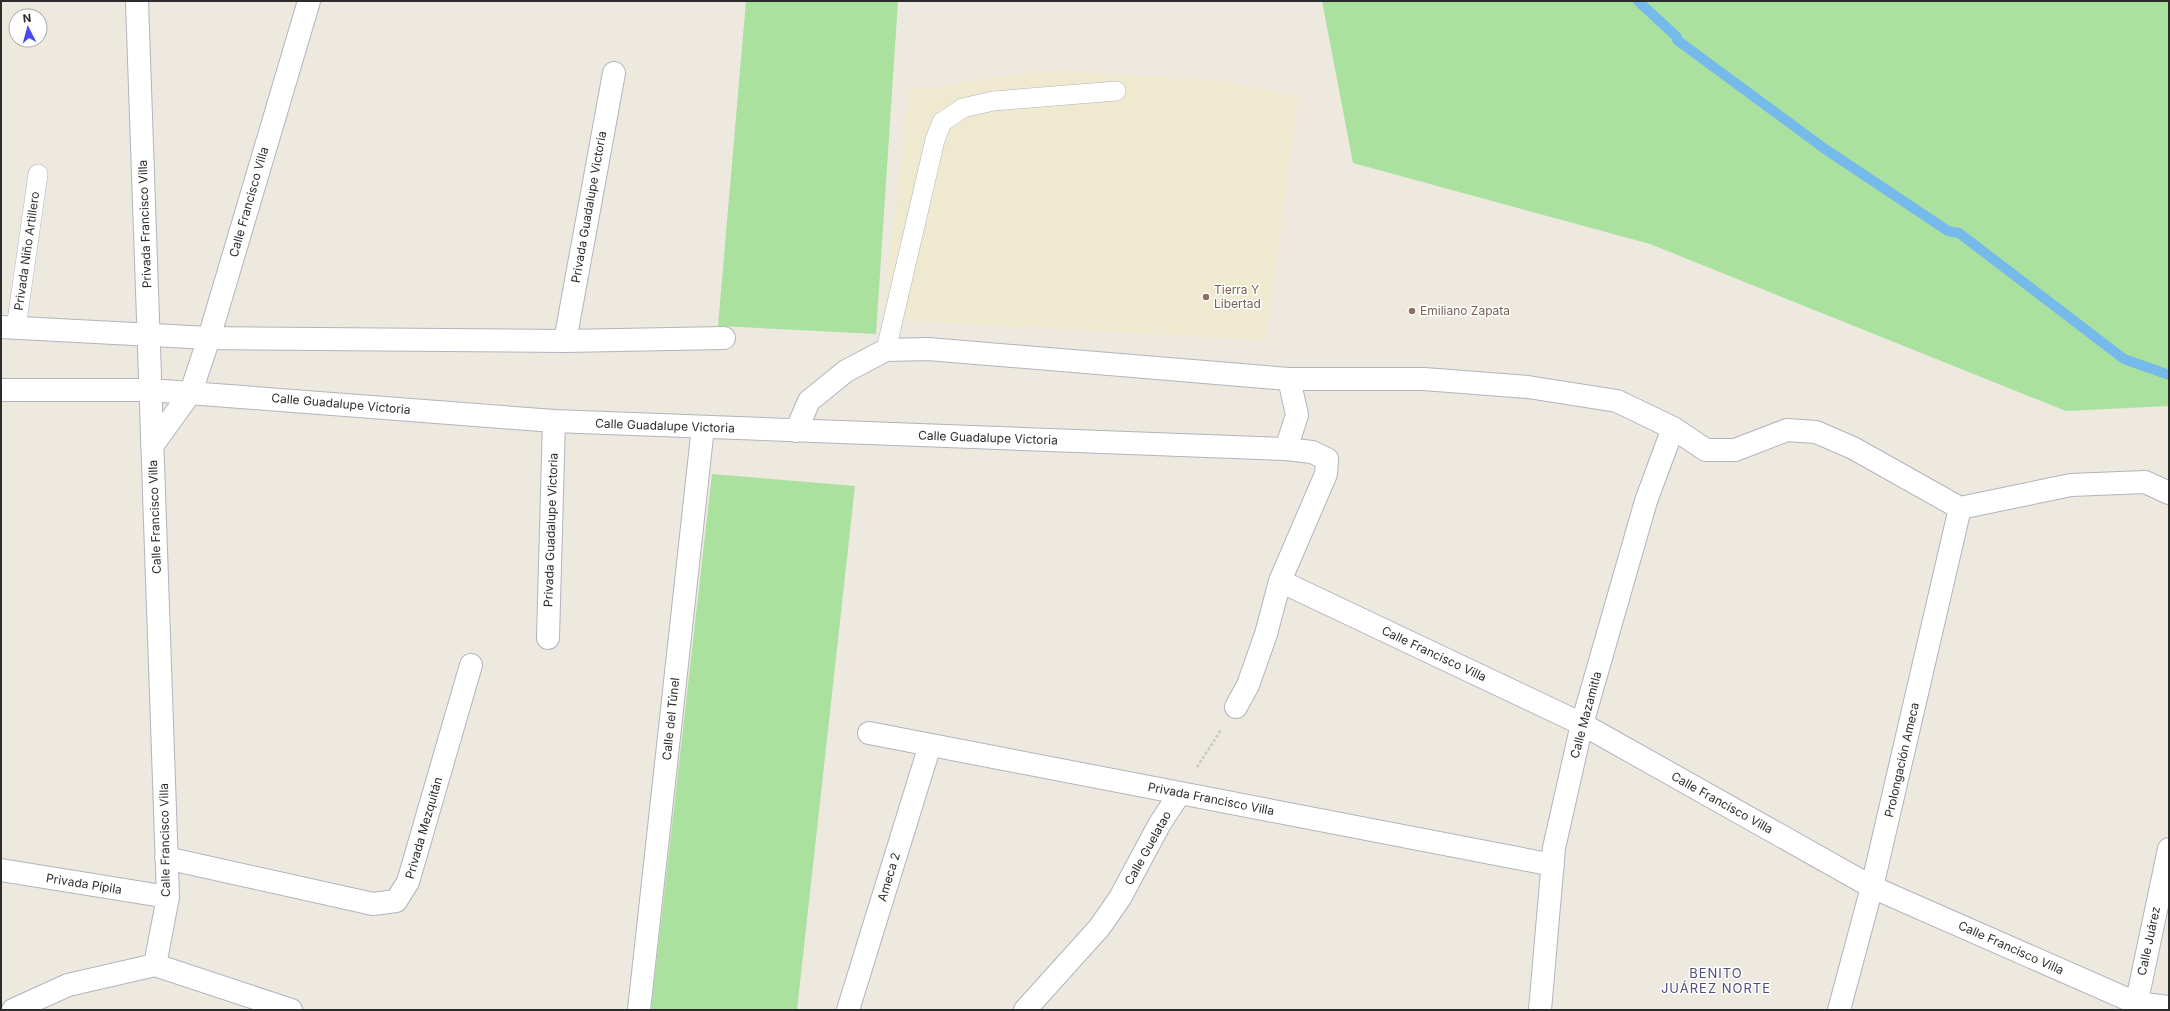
<svg xmlns="http://www.w3.org/2000/svg" width="2170" height="1011" viewBox="0 0 2170 1011" font-family="Inter,sans-serif">
<rect width="100%" height="100%" fill="#ede9df"/>
<path fill="#eee9cf" d="M1049,70L1227,81L1298,98L1266,340L883,319L909,90Z"/>
<path fill="#aae19e" d="M746,1H898L876,334L718,326Z
M1322,1H2169V406L2066,411L1650,244L1353,163Z
M712,474L855,486L797,1010H651Z"/>
<g fill="none" stroke-linecap="round" stroke-linejoin="round">
<path stroke="#76b9eb" stroke-width="10" d="M1638,1L1677,37V40L1825,149L1948,231L1959,233L2124,359L2169,375"/>
<defs>
<path id="service" d="M16,328L38,174
M886,350L935,140L942,122L963,108L993,101L1116,91"/>
<path id="minor" d="M137,1L168,897L155,965
M1,327L209,338L565,341L724,338
M565,341L614,73
M1,390H150L554,421L1286,449L1312,452L1327,459L1326,474L1280,581L1266,634L1248,685L1236,707
M796,431L809,401L846,371L886,350L928,349L1289,379H1424L1528,387L1617,401L1673,428L1706,450H1735L1787,430L1816,432L1853,448L1960,508
M152,446L191,392L209,338L309,1
M1286,449L1297,415L1289,379
M1960,508L2071,485L2145,482L2169,493
M1280,581L1582,724L1872,887L2136,1003L2169,1007
M548,638L554,421
M869,733L1553,865
M166,858L373,904L396,901L408,882L471,665
M1,870L168,897
M13,1010L68,985L155,965L291,1010
M639,1010L703,427
M848,1010L930,745
M1025,1010L1099,928L1120,898L1159,825L1180,793
M1540,1010L1554,848L1582,724L1646,501L1673,428
M1839,1010L1872,887L1960,508
M2135,1010L2169,849"/>
</defs>
<use href="#service" stroke="#b2b3bf" stroke-width="20"/>
<use href="#minor" stroke="#b2b3bf" stroke-width="24"/>
<path stroke="#c8c8c8" stroke-width="2.5" stroke-dasharray="3 2" stroke-linecap="butt" d="M1197,767L1221,730"/>
<use href="#service" stroke="#fff" stroke-width="19"/>
<use href="#minor" stroke="#fff" stroke-width="22"/>
</g>
<g fill="#8d6e63" stroke="#fff" stroke-width="1.5">
<circle cx="1206" cy="297" r="4"/>
<circle cx="1412" cy="311" r="4"/>
</g>
<g text-anchor="middle" stroke-width="3" stroke-linejoin="round" paint-order="stroke">
<g font-size="12" fill="#2c2c2c" stroke="#fff">
<text transform="translate(249 202) rotate(-74)" y="4">Calle Francisco Villa</text>
<text transform="translate(589 207) rotate(-80)" y="4">Privada Guadalupe Victoria</text>
<text transform="translate(145 224) rotate(-92)" y="4">Privada Francisco Villa</text>
<text transform="translate(27 251) rotate(-82)" y="4">Privada Niño Artillero</text>
<text transform="translate(341 404) rotate(5)" y="4">Calle Guadalupe Victoria</text>
<text transform="translate(665 426) rotate(2)" y="4">Calle Guadalupe Victoria</text>
<text transform="translate(988 438) rotate(2)" y="4">Calle Guadalupe Victoria</text>
<text transform="translate(155 517) rotate(-92)" y="4">Calle Francisco Villa</text>
<text transform="translate(551 530) rotate(-88)" y="4">Privada Guadalupe Victoria</text>
<text transform="translate(1434 654) rotate(25)" y="4">Calle Francisco Villa</text>
<text transform="translate(1586 715) rotate(-75)" y="4">Calle Mazamitla</text>
<text transform="translate(671 719) rotate(-84)" y="4">Calle del Túnel</text>
<text transform="translate(1902 760) rotate(-77)" y="4">Prolongación Ameca</text>
<text transform="translate(1211 799) rotate(11)" y="4">Privada Francisco Villa</text>
<text transform="translate(1722 803) rotate(29)" y="4">Calle Francisco Villa</text>
<text transform="translate(424 828) rotate(-74)" y="4">Privada Mezquitán</text>
<text transform="translate(165 840) rotate(-91)" y="4">Calle Francisco Villa</text>
<text transform="translate(1148 848) rotate(-61)" y="4">Calle Guelatao</text>
<text transform="translate(889 877) rotate(-73)" y="4">Ameca 2</text>
<text transform="translate(84 884) rotate(9)" y="4">Privada Pípila</text>
<text transform="translate(2149 941) rotate(-78)" y="4">Calle Juárez</text>
<text transform="translate(2011 948) rotate(24)" y="4">Calle Francisco Villa</text>
</g>
<g font-size="12" fill="#785e54" stroke="#fff" text-anchor="start">
<text x="1214" y="294">Tierra Y<tspan x="1214" dy="14">Libertad</tspan></text>
<text x="1420" y="315">Emiliano Zapata</text>
</g>
<g font-size="13" letter-spacing="1" fill="#4d4e7c" stroke="#fff">
<text x="1716" y="978">BENITO<tspan x="1716" dy="15">JUÁREZ NORTE</tspan></text>
</g>
</g>
<rect width="2170" height="1011" fill="none" stroke="#2c2c2c" stroke-width="4"/>
<g transform="translate(28 28) rotate(354)"><circle r="19" fill="#ffffff" stroke="#ababab"/>
<path d="M0-3L7 15L0 10L-7 15Z" fill="#454af4"/>
<text y="-6" font-size="11" font-weight="bold" text-anchor="middle" fill="#2c2c2c">N</text>
</g>
</svg>
